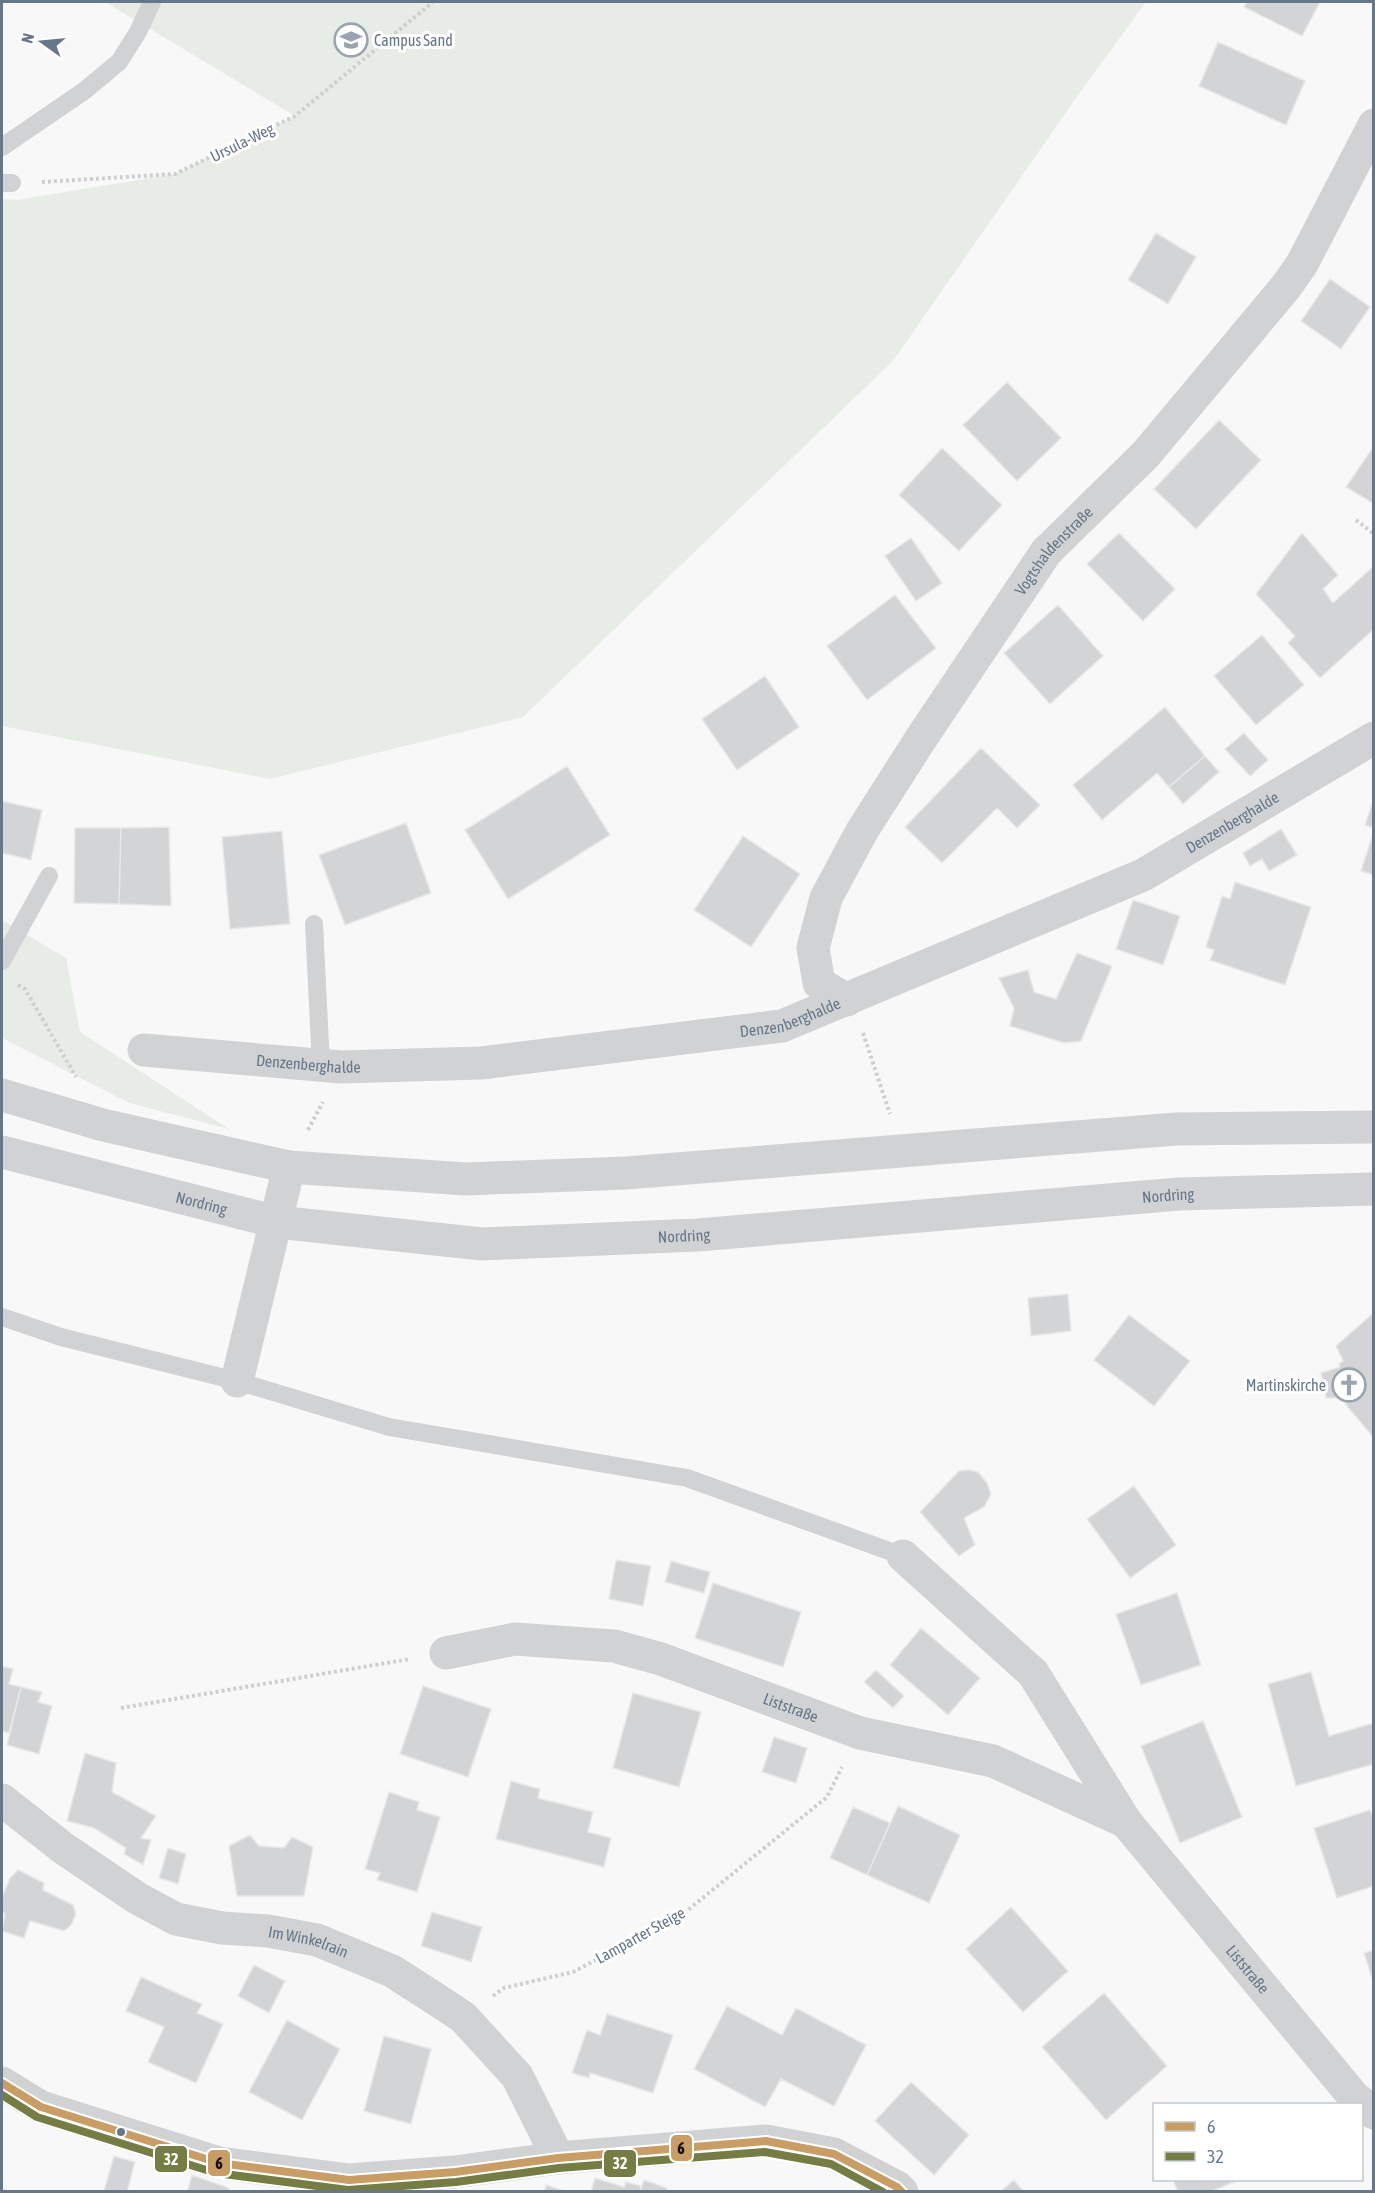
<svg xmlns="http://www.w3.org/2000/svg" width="1375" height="2193" viewBox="0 0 1375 2193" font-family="'Asap Condensed',sans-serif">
<rect width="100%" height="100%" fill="#f8f8f8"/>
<path fill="#e8ece6" d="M105,2H1146L1081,91L893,361L523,717L270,779L2,726V199L17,200L175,174L295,116Z
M2,920L66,958L80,1032L229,1129L129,1103L2,1038Z"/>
<path fill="#d3d4d5" stroke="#e8e8e8" stroke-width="1.5" d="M1247,2H1320L1302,36L1244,7Z
M1218,42L1305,81L1286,125L1199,86Z
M1156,233L1196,257L1168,304L1128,280Z
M1330,279L1370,307L1341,349L1301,321Z
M1007,382L1061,438L1017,481L963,425Z
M1219,420L1261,460L1196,529L1154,489Z
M1374,446V504L1346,487Z
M942,448L1002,505L959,551L899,495Z
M1119,533L1175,589L1143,621L1087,564Z
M1302,533L1338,575L1323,589L1333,603L1374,566V629L1320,678L1288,643L1295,636L1256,594Z
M911,538L942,583L916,601L885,556Z
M895,595L936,648L867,700L827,646Z
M1058,605L1103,656L1050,704L1004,653Z
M1262,635L1304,685L1256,725L1214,676Z
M765,676L799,727L737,770L702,719Z
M1165,707L1205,756L1169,787L1157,773L1102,820L1073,785Z
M1244,733L1268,760L1250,776L1225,749Z
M981,748L1040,805L1017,828L997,808L942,863L905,827Z
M1205,756L1219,772L1183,804L1169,787Z
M567,766L610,835L508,899L465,830Z
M2,801L42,810L31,860L2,853Z
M1372,804L1374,805V828L1365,825Z
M406,823L431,893L345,925L319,855Z
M169,827L171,906L119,904L121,828Z
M75,828H121L119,904L74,903Z
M1281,829L1297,855L1269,871L1262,859L1250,866L1243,853Z
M282,831L290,924L230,929L222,837Z
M1374,831V875L1361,871Z
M743,836L800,874L751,947L694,910Z
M1235,882L1311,907L1285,985L1210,960L1214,950L1206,947L1222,896L1230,899Z
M1133,900L1180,916L1163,965L1116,949Z
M1077,953L1112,966L1081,1041L1064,1043L1010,1026L1014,1008L999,978L1028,970L1034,992L1056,999Z
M1068,1294L1071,1331L1031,1336L1028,1298Z
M1129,1315L1190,1361L1154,1406L1094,1360Z
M1371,1315L1374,1316V1438L1346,1405L1344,1398H1326L1321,1373L1340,1367L1339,1364L1343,1361L1336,1346Z
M968,1470L978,1472L987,1483L991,1494L984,1507L964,1518L975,1545L959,1556L920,1512L959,1471Z
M1134,1486L1176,1545L1130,1578L1087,1519Z
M616,1560L651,1566L643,1606L609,1599Z
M671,1561L710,1572L704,1593L665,1582Z
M713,1583L801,1612L783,1667L695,1638Z
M1177,1593L1201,1665L1141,1685L1116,1614Z
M921,1628L980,1678L948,1715L890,1665Z
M2,1666L13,1669L9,1684L21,1687L9,1733L2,1731Z
M876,1670L904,1696L893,1708L864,1682Z
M1311,1672L1329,1736L1374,1723V1764L1296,1786L1268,1684Z
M423,1686L491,1709L468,1777L400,1754Z
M21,1687L42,1692L38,1702L52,1706L39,1754L7,1745Z
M633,1693L701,1712L679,1787L613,1768Z
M1203,1721L1242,1817L1180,1843L1141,1746Z
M774,1737L807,1748L796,1783L762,1772Z
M85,1753L116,1763L112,1792L156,1816L141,1838L151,1840L143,1865L124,1854L126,1848L94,1828L67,1821Z
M511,1781L540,1789L538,1798L593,1812L588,1832L611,1838L604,1867L496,1839Z
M389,1792L419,1802L417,1810L440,1817L417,1892L377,1880L380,1873L365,1869Z
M898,1806L960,1835L929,1903L867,1875Z
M853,1807L890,1823L867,1875L830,1858Z
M1370,1810L1374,1819V1886L1337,1898L1314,1828Z
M250,1835L259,1846L284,1848L292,1837L313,1847L304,1896H237L229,1846Z
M168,1848L186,1854L178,1884L159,1878Z
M18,1870L44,1883L43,1890L73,1905L76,1914L71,1925L64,1931L30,1921L24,1938L2,1931L5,1915L2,1910V1897L10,1878Z
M1011,1907L1068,1971L1023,2012L966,1949Z
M432,1912L482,1927L471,1962L421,1946Z
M1374,1950V1984L1364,1953Z
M254,1965L285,1981L269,2013L238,1996Z
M141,1977L202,2004L197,2013L223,2024L196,2083L148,2062L164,2027L126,2011Z
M1104,1993L1167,2066L1106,2120L1042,2047Z
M727,2006L782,2035L796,2008L866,2045L834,2106L781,2079L765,2107L694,2069Z
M607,2014L673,2035L653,2093L590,2073L589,2078L572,2073L587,2030L600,2035Z
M287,2020L340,2049L302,2120L249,2092Z
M384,2036L431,2049L411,2124L364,2111Z
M911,2082L969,2135L934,2175L875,2121Z
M114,2156L135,2162L127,2192L104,2191Z
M192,2175L229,2188L228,2192H187Z
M595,2178L624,2187L626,2182L641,2186L640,2192H591Z
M644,2180L667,2188L666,2192H640Z
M1014,2180L1024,2192H1000Z
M1173,2180H1239L1210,2192H1178Z
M546,2185L568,2192H544Z"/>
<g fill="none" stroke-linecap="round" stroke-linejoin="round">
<path stroke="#cecfd1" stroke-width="4" stroke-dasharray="3 3" stroke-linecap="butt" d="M42,182L175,174L295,116L433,2
M1356,520L1374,534
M18,985L25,989L76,1077
M863,1033L890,1114
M308,1130L323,1102
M121,1708L410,1659
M493,1996L504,1988L573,1972L683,1914L827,1797L842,1767"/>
<path stroke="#d1d2d3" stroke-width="18" d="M2,147L84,91L119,62L138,32L152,2
M2,183H12
M314,924L321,1065
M2,961L49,876
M2,1317L61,1337L237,1381L389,1427L687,1478L903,1556"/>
<g stroke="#d1d2d3" stroke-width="33">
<path id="s1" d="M847,1000L819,983L813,948L826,898L862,831L920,740L1046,552L1146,454L1285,288L1302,264L1374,125"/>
<path id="s2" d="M144,1050L341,1067L481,1063L782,1026L1143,875L1374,738"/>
<path d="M237,1381L289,1167"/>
<path d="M903,1556L1033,1673L1126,1822"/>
<path id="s3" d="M446,1653L515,1639L614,1646L661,1659L860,1733L993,1761L1126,1822L1354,2097L1374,2113"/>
<path id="s4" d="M2,1800L63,1848L137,1898L176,1919L222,1928L268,1931L317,1940L392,1971L431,1996L463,2017L517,2076L558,2158"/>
<path d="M2,2083L41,2107L219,2163L349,2180L455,2172L558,2158L766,2141L834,2154L897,2187L902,2192"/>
</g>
<g stroke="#d1d2d3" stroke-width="33">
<path d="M2,1095L103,1125L289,1167L466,1179L626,1173L1176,1129L1374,1127"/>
<path id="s5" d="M2,1152L277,1222L482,1244L698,1235L1179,1194L1374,1189"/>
</g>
<defs>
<path id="bus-1" d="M2,2083L41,2107L219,2163L349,2180L455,2172L558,2158L766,2141L834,2154L897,2187L902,2192"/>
<path id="bus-2" d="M2,2095L37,2117L216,2173L348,2190L456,2182L559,2168L765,2152L831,2164L883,2192"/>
</defs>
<use href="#bus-1" stroke="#fff" stroke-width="12"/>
<use href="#bus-2" stroke="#fff" stroke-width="12"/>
<use href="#bus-1" stroke="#c99d66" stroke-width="8"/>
<use href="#bus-2" stroke="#757c44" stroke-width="8"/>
</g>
<defs>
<symbol id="university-ring" viewBox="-11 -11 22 22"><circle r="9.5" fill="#fff" stroke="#99a4b0" stroke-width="1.5"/><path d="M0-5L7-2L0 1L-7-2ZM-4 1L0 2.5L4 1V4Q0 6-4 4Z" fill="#99a4b0"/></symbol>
<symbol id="church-ring" viewBox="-11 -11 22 22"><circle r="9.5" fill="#fff" stroke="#99a4b0" stroke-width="1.5"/><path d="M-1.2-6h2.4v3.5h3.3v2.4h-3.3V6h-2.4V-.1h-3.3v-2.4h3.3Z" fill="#99a4b0"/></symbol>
</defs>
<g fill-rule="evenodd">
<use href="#university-ring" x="332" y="21" width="38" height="38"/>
<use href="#church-ring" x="1330" y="1366" width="38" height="38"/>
</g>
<circle fill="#66778a" stroke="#fff" stroke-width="2" cx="121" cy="2132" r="5"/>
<g text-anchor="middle" stroke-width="6" stroke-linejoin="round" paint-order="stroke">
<g font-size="16" fill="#66778a" stroke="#fff" text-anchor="start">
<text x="374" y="46">Campus Sand</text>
<text x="1326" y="1391" text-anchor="end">Martinskirche</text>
</g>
<g font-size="16" fill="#66778a" stroke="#fff">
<text transform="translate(242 142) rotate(-26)" y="6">Ursula-Weg</text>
<text dy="6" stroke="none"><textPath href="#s1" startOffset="536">Vogtshaldenstraße</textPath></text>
<text dy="6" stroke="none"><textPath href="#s2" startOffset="1136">Denzenberghalde</textPath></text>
<text dy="6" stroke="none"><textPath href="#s2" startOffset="651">Denzenberghalde</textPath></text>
<text dy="6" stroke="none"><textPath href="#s2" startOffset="165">Denzenberghalde</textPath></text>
<text dy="6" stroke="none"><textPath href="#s5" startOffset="1178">Nordring</textPath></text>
<text dy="6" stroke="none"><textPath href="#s5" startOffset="206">Nordring</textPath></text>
<text dy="6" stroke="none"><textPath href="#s5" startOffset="692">Nordring</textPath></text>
<text dy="6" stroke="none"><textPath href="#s3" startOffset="357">Liststraße</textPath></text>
<text transform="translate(640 1935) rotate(-29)" y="6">Lamparter Steige</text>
<text dy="6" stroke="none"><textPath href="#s4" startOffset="346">Im Winkelrain</textPath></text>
<text dy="6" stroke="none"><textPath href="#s3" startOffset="904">Liststraße</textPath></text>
</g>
</g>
<g stroke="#fff" stroke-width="2">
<rect x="670" y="2134" width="23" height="28" rx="6" fill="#c99d66"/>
<rect x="154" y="2145" width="34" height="28" rx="6" fill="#757c44"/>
<rect x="207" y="2149" width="24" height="28" rx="6" fill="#c99d66"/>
<rect x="603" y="2149" width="34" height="29" rx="6" fill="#757c44"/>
</g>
<g font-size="16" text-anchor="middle" font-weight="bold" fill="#fff">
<text x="171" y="2165">32</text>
<text x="620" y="2169">32</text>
</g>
<g font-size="16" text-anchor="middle" font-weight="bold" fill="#111">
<text x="681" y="2154">6</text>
<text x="219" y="2169">6</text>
</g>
<rect width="1375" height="2193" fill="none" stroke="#66778a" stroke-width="6"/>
<rect x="1153" y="2103" width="210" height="78" fill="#ffffff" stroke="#c2c9d0" stroke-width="1.5"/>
<rect x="1165" y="2122" width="30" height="9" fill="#c99d66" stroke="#c2c9d0" stroke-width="1.5"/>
<text x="1207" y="2133" font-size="18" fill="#66778a">6</text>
<rect x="1165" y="2152" width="30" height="9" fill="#757c44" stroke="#c2c9d0" stroke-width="1.5"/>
<text x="1207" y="2163" font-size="18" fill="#66778a">32</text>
<g transform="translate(42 42) rotate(285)" stroke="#ffffff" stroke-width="4.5" paint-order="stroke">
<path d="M0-4.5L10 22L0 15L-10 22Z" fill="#66778a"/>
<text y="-9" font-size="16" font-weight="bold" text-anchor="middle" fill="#66778a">N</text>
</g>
</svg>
